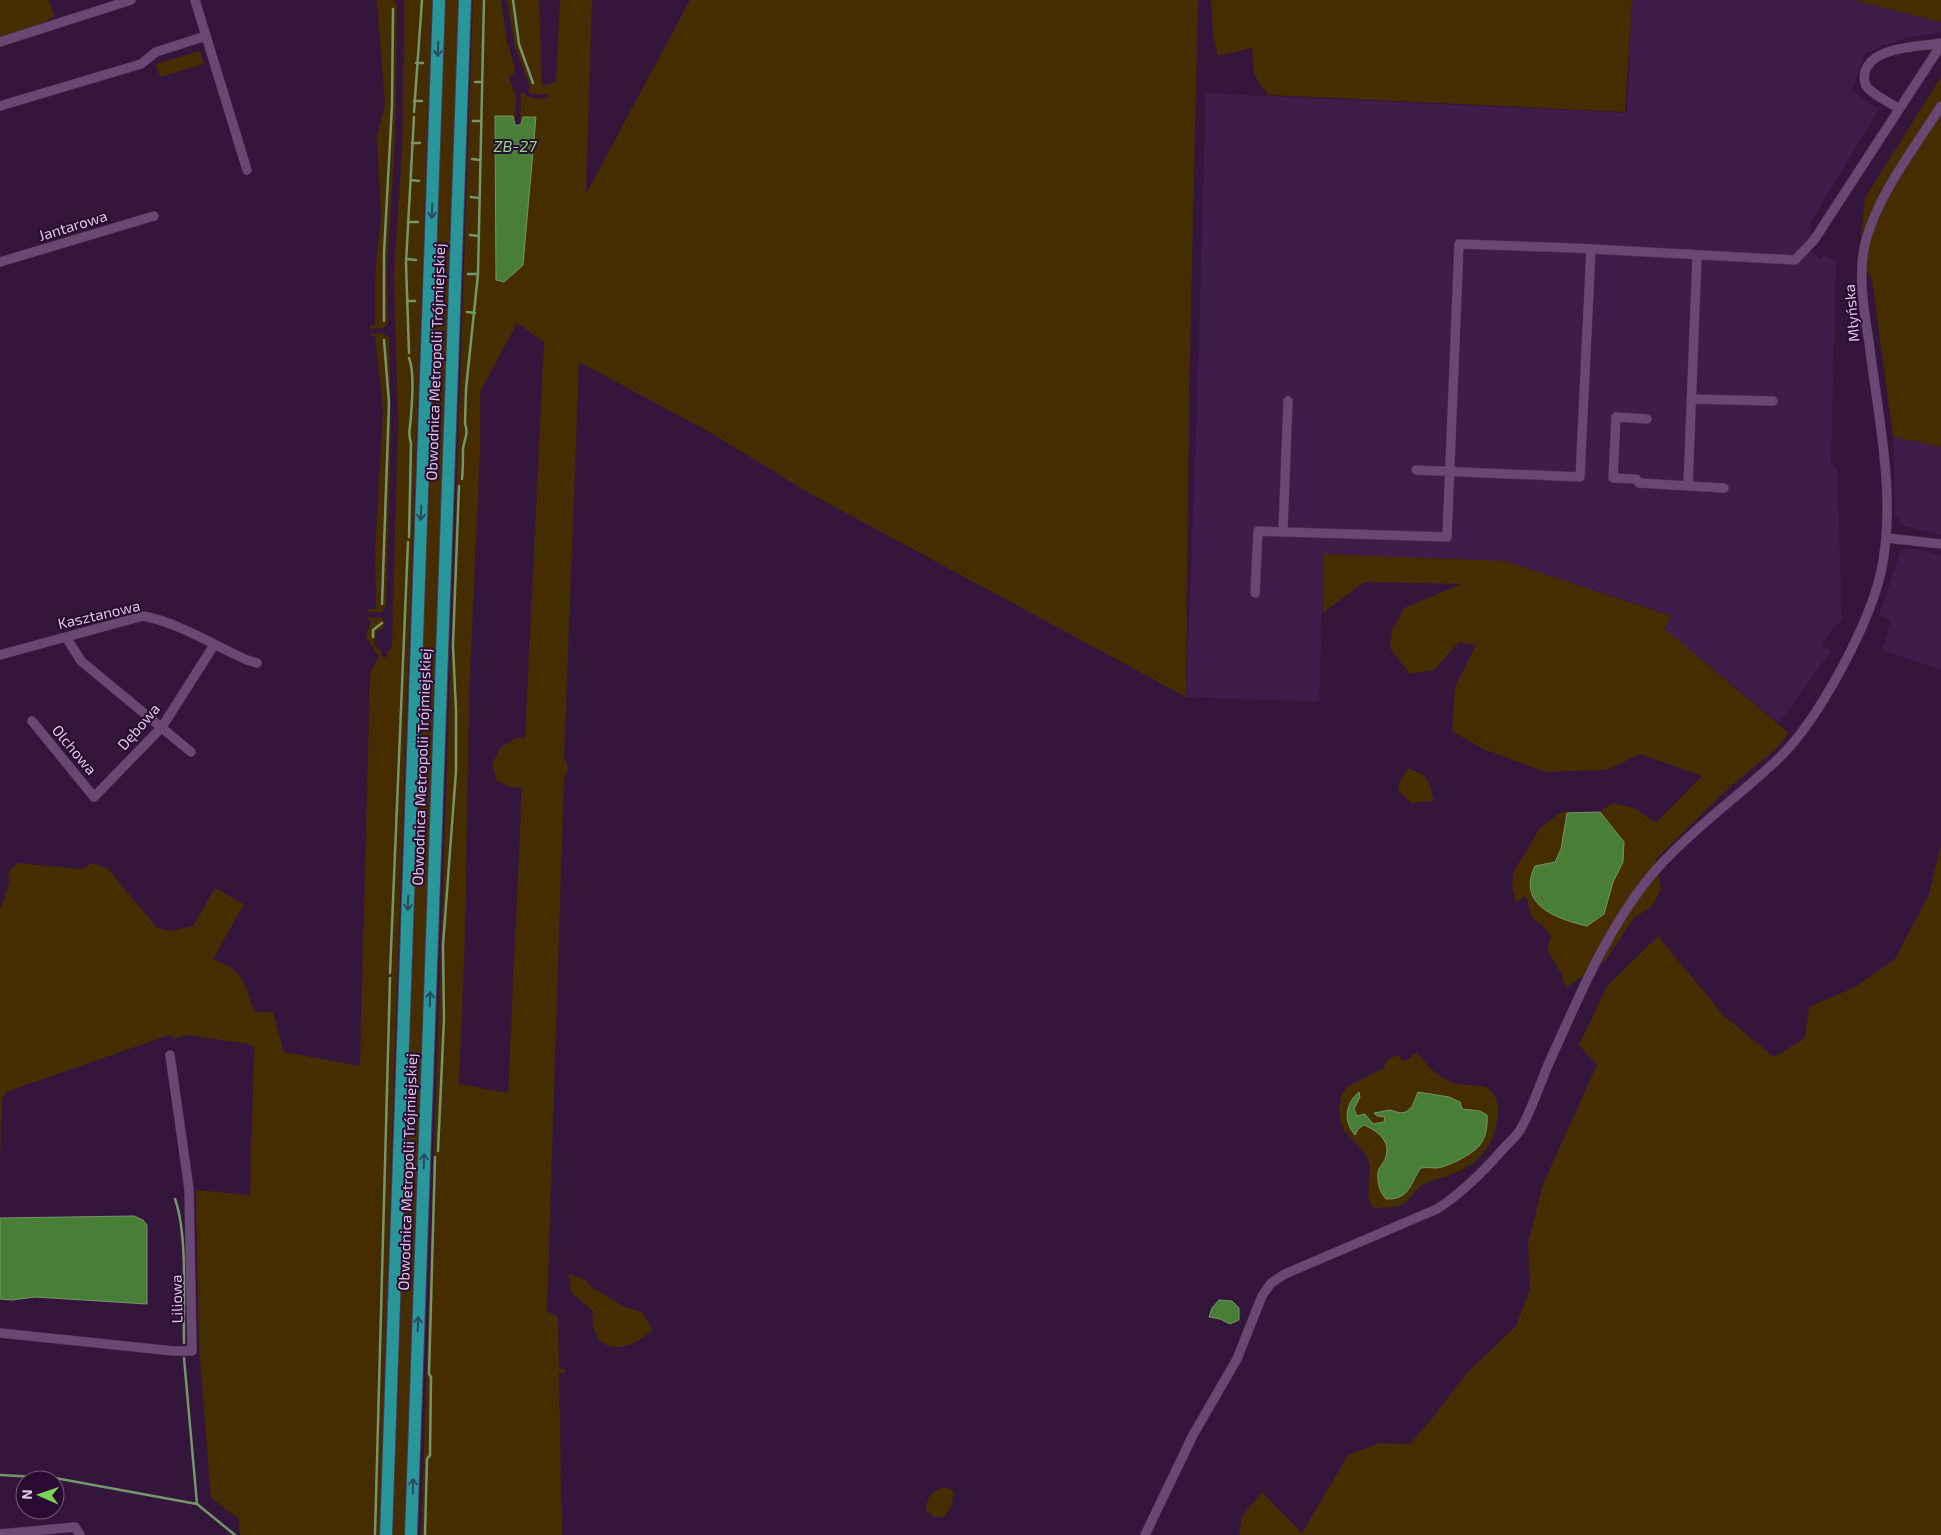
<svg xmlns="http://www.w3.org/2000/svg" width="1941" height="1535" viewBox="0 0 1941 1535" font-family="'Exo 2',sans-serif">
<rect width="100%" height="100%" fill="#34163d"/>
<path fill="#3f1c4a" d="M1632,0H1852L1941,22V32L1903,39L1879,47L1864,55L1852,91L1879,109L1810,223L1812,253L1821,259L1824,255L1836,261L1831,462L1837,470L1842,620L1833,628L1822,644L1831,651L1779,723L1663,628L1671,615L1505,561L1324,554L1319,702L1186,697L1196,438L1206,93L1627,113Z
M1893,437L1941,447V535L1904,526L1895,516Z
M1904,549H1916L1941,555V670L1882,650L1891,620L1879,615L1901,551Z"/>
<path fill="#452d00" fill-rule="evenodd" d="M0,0H48L55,16L41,24L0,37Z
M377,0H394L397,6L395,141L387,269L388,322L384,328L370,329V326L375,325V276L381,216L377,136L385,104Z
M404,0H432L394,1073L380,1535H240L239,1519L211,1498L199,1347L196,1190L250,1195L254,1047L249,1044L187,1035L173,1039L172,1034L6,1092L2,1099L0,1166V911L9,883V872L17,863L82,869L92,863L108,869L157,928L171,931L193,926L215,888L244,904L213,959C244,970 245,983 254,1012H273L284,1052L360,1066L370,673L379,657L366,637L371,620H368V617L381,618L385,621L383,629L376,631L375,647L381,650L382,657H387V652L392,648L398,425L394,275L403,133Z
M445,0H460L407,1535H393Z
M473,0H501L507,41L515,68L514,73L509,77L516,97L515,125L513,116H495L497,282L523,265L531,177L520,125L521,91C532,100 533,98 547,99L548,95L531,94L528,92L530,86L515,47L507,0H539L542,86L556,82L560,0H592L586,194L690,0H1198L1189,400L1186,697L809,493L711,433L579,362L564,761L567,763L568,769L564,778L547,1311L558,1317L559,1368L565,1369V1373H559L562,1535H421ZM517,323L544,342L525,739L518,737L501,747L492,764L497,781L513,788L522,786L508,1093L459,1084L465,934L469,696L480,452V392Z
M1211,0H1632L1625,112L1268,95L1254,75L1252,48L1218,56L1213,36Z
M1852,0H1941V22Z
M200,51L204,64L160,77L156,64Z
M1941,77V447L1893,437L1872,279L1859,257L1865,198Z
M382,333L389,337L391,429L386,605L382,612H368V609H374L376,605L375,554L383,410L375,336H371V334Z
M1323,554L1505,561L1672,616L1664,628L1789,733L1775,750L1731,786L1656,859L1661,889L1652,906L1634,918L1605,961L1566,988L1561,973L1547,950L1551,936L1543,926L1532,918L1526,896L1516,902L1512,886L1514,871L1540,828L1561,812H1600L1613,803L1634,808L1656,823L1702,776L1640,754L1607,770L1545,772L1483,749L1452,731L1455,687L1476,645L1459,642L1434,670L1410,674L1390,648L1392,630L1404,608L1462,584L1364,582L1323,613ZM1567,813L1623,862L1613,882L1604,914L1535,866L1554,862L1561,849Z
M1407,769C1428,772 1429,782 1434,801L1411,803L1398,790L1400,781Z
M1941,845V1535H1239L1242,1516L1262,1492L1302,1533L1348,1455L1380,1443L1410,1444L1434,1416L1465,1375L1516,1326L1530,1289L1528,1243L1543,1184L1597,1065L1579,1045L1607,986L1658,936L1724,1016L1774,1057L1805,1038L1809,1007L1855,987L1895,959L1929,894Z
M1417,1052C1429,1069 1443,1083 1465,1085C1472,1086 1481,1084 1487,1088C1496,1092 1499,1106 1498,1114C1495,1144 1481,1163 1453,1174C1444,1178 1433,1179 1424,1184C1414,1189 1410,1202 1399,1206C1391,1209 1381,1206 1373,1209L1368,1196L1370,1165L1365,1153L1343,1129L1340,1119L1339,1110L1341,1096L1348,1086L1384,1068C1386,1058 1391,1058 1399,1055L1402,1061L1407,1060ZM1418,1092L1449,1097L1462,1109L1481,1111L1431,1166L1421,1168L1416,1179L1395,1200L1378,1172C1391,1148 1390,1137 1364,1125L1358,1129L1351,1099L1356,1104L1354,1109L1357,1116H1361L1373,1124L1384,1122L1385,1117L1377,1116L1379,1111L1406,1112L1412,1107Z
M568,1274L586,1280L591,1287L625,1307L642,1312L653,1330C642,1338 627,1350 613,1347C608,1347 603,1343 598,1340L593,1325V1311L571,1292Z
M945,1487L954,1491L952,1505L944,1517H933L926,1510C927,1496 932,1490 945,1487Z"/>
<path fill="#497e36" stroke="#75956a" d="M495,116H513L515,125H521L523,117H536L523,265L504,282L496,280Z
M1600,812L1624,842L1623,862L1613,882L1604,914L1587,926C1557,919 1516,905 1535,866L1555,862L1561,849L1567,813Z
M1359,1092L1360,1097L1354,1109L1357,1116L1365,1114L1373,1124L1384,1122L1385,1117L1377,1116L1374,1113L1390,1110L1400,1113L1406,1112L1412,1107L1418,1092L1449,1097L1460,1102L1462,1109L1480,1111L1487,1115C1488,1125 1486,1138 1479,1146C1473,1154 1447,1167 1437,1168C1431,1168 1427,1167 1421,1168C1410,1183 1410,1200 1386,1199C1380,1192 1377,1183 1378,1173C1378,1168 1383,1164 1385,1159C1392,1142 1378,1131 1364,1125L1358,1129L1355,1135C1343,1121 1345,1104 1359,1092Z
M134,1216L143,1220L147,1225V1304L35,1297L12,1300L0,1299V1218Z
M1219,1300L1232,1301L1239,1308V1320L1230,1324L1220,1319L1209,1317L1212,1308Z"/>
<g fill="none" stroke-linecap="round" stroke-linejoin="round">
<path stroke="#75956a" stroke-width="2.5" d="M513,0L519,44L533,83
M416,63H423
M475,82H482
M414,101H422
M414,112L422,0
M473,121H481
M412,143H420
M472,159L480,160
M411,180L419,181
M471,197L479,198
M408,222H418
M470,235L479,236
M406,259L416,260
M468,274H478
M407,301H415
M467,312L475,313
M384,321V253L392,105L393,9
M409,353L406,263L414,117
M462,479C463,469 463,459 463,449C464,440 469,433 465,424L466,389L478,274L484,0
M409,537L411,443C407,432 411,426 411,415C412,401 415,372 409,358
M382,604L389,403L384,340
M373,637V630L382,623
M390,973L408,542
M438,1151L444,1019L443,945L456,771V711L453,645L459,486
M175,1199C188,1235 183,1302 184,1343
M184,1358L197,1504L235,1535
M0,1475L55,1478L197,1504
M375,1535L390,978
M425,1535L427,1459L430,1455L431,1377L429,1374L435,1157"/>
<defs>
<path id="minor" d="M195,0L247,170
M0,42L131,0
M0,106L141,64L156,52L206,36
M1899,109C1891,103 1873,95 1867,87C1864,83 1864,77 1865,72C1872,46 1919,47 1941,43
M0,262L154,216
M1691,399L1773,401
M1647,419L1616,417L1613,478L1636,479L1639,483L1724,488
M1416,470L1580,477L1591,249
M1688,486L1697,256
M1283,531L1288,401
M1887,538L1941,544
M1255,593L1258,531L1447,537L1459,244L1574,248L1795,260L1814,240L1941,45
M66,637L81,661L191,752
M0,655L143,616C180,623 213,645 247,660L257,663
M32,721L94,797L162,727L214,645
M0,1333L174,1351H192L189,1189L170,1055
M0,1534L75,1527L80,1535
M1145,1535L1193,1435L1237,1359L1262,1296L1271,1283L1285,1274L1437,1209C1462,1193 1483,1172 1503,1149C1508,1143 1516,1137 1520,1130C1530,1114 1540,1084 1548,1065C1570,1017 1591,966 1619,921C1633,898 1650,874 1670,855C1704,820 1745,791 1780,757C1819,719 1869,625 1881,572C1897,499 1878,416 1869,342C1864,310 1857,272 1866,240C1880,191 1914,149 1941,106"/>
<path id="highway" d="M386,1535L439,0
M411,1535L465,0"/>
</defs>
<use href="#minor" stroke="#4d3555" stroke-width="10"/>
<use href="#highway" stroke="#4d3555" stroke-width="14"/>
<use href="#minor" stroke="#694874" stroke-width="9"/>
<use href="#highway" stroke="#29969a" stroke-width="12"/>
</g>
<defs><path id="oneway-shaft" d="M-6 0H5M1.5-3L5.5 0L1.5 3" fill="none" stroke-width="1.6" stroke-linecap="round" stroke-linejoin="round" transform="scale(1.25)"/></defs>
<g stroke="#2a4a61">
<use href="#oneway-shaft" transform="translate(438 49) rotate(92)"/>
<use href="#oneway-shaft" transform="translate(432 211) rotate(92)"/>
<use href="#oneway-shaft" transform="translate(421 513) rotate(92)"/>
<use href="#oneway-shaft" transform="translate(408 903) rotate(92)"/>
<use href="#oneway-shaft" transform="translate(430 999) rotate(-88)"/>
<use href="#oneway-shaft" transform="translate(424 1161) rotate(-88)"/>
<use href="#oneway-shaft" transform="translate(418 1324) rotate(-88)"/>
<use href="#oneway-shaft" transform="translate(413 1486) rotate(-88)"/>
</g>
<g text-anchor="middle" stroke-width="4" stroke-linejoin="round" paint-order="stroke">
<g font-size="15" fill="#ddcae3" stroke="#2a0b33">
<text transform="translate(73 226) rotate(-17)" y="5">Jantarowa</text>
<text transform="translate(1852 313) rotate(-95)" y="5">Młyńska</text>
<text transform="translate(436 362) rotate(-88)" y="5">Obwodnica Metropolii Trójmiejskiej</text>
<text transform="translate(99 615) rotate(-13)" y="5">Kasztanowa</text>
<text transform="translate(139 727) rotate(-49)" y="5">Dębowa</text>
<text transform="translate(74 750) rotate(50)" y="5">Olchowa</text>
<text transform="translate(422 767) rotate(-88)" y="5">Obwodnica Metropolii Trójmiejskiej</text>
<text transform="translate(408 1172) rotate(-88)" y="5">Obwodnica Metropolii Trójmiejskiej</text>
<text transform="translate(177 1299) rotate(-91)" y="5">Liliowa</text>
</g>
<g font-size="16" font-style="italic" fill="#93dc7a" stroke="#2a0b33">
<text x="515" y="152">ZB-27</text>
</g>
</g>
<g transform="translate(40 1495) rotate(272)"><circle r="24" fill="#2a0b33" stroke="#725779"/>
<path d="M0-4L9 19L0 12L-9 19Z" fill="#79d157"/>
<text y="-8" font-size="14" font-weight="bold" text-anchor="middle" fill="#ddcae3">N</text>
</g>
</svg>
